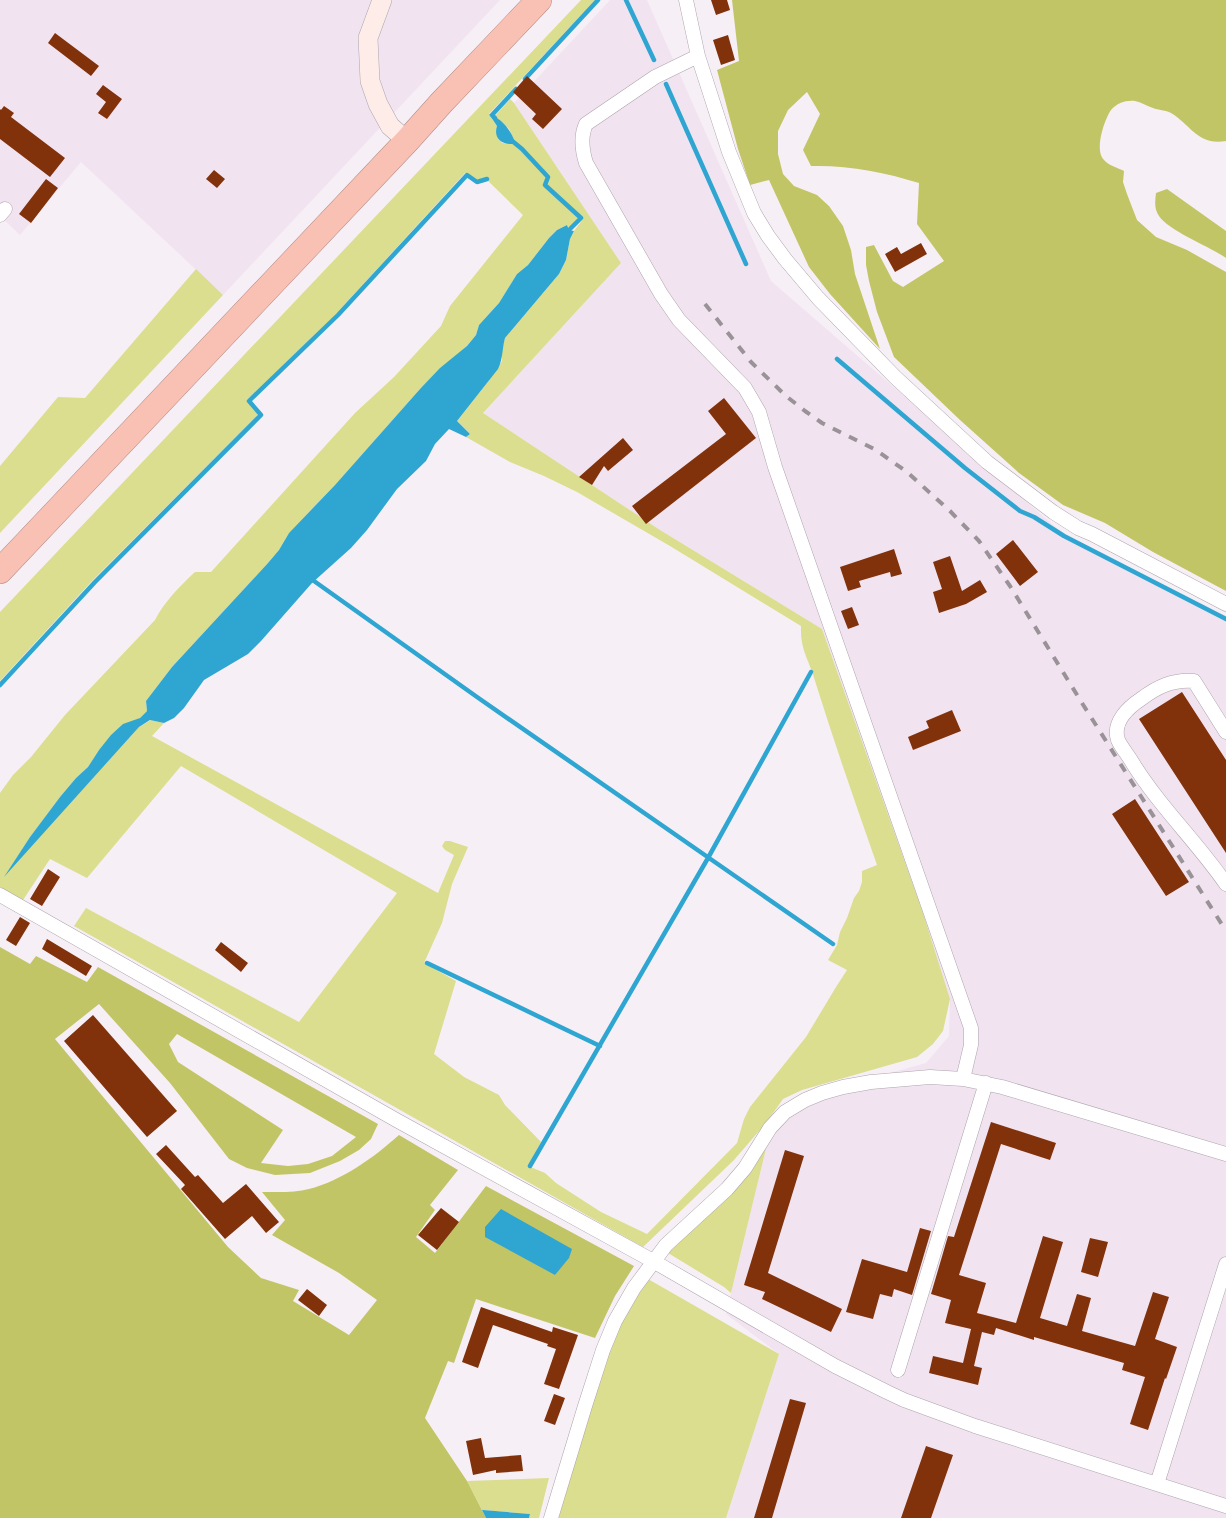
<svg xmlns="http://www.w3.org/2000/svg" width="1226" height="1518" viewBox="0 0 1226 1518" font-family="Commissioner,sans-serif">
<rect width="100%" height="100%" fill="#f7eff6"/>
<path fill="#f2e3f1" d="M0,0H500L223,295L81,162L20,235L0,216Z
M610,0H647L771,281L1066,536L1226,616V1518H726L779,1354L726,1314L772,1124L803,1097L926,1063L949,1036L950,999L923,913L822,629L660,530L483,413L621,263L514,103Z"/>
<path fill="#dade8e" d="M581,0H595L489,114L497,126L496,130L502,143L513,144L522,151L546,177L543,186L579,218L569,228L567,225L557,230L549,238L528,265L517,274L499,303L479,325L476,335L467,346L420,389L335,485L289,533L279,550L268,563L172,667L146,701L147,711L140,718L134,721L99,750L88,767L76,778L60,797L30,837L7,873L139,727L151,720L164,723L152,736L438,893L454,855L445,850L442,846L445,841H450L468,847L452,884L442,923L424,963L456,981L434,1054L464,1077L499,1095L505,1105L541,1142L528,1166L545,1173L556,1183L601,1212L647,1234L737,1143L744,1119L750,1107L806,1037L836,987L847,970L828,960L837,945L840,932L847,918L854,898L859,891L862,882V871L877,865C856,805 835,745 816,684C810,661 800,651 801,626L670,546L577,492L544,476L510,462L466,437L470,434L457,421L487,383L502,361V349L505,338L559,274L566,260L570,239L574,231L583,219L547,184L550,177L523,148L515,142L509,129L495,116L510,99L514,103L621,263L483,413L660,530L822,629L923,913L950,999L943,1031L933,1044L917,1057L802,1090L783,1099L766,1123L734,1160L643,1247L74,926L86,908L299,1022L397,893L181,766L87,878L50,859L23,900L0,887V793L13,775L31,757L65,715L155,620C165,601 179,587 195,572H211L355,413L394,377L441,326L450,306L523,215L485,178L477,180L465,173L334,316L247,400L258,414L257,416L91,582L0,681V612Z
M196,269L223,295L0,533V466L58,397L85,398Z
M772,1124L731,1293L724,1287L668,1253L685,1237Z
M648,1279L779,1354L726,1518H556L610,1349L623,1320Z
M549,1478L539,1518H529L530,1514L482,1510L467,1481Z"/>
<path fill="#c2c566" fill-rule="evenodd" d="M732,0H1226V141C1198,146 1191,125 1171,113C1166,110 1158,110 1153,108C1147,106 1141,102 1135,101C1126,100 1117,103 1111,110C1104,120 1094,151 1104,160C1108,165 1118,168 1124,171L1123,182L1127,194L1137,220L1156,237L1187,250L1226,272V591L1153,552L1105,523L1063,505L1019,473L960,420L894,357L877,312L869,281L866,265V247L874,245L893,281L903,287L944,261L917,224L919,183C884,172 848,165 811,166L803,150L820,114L807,92L788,110L778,131V154L783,174L794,186L817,195L829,206L843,226L851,250L855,274L880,349L830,294L809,267L769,180L750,185L738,149L717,70L739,61Z
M1167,189L1226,231V258C1209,246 1169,231 1159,216C1154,209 1155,201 1156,193Z
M0,947L30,964L36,956L87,982L98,967L378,1124L371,1139L359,1150L340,1161L310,1173L275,1175L247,1168L229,1159L170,1083L99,1004L55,1039L228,1247L261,1278L299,1290L293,1301L349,1335L377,1300L339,1273L272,1235L285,1220L262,1192C277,1192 295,1193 309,1189C343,1180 373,1158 399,1135L458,1170L430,1205L435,1210L416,1237L435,1253L486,1186L634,1266L615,1296L595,1338L476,1299L454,1363L448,1361L425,1418L467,1481L486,1518H0ZM177,1034L356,1137L332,1156L308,1164L288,1166L261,1163L283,1130L178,1062L169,1044Z"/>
<path fill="#2fa6d1" d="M489,114C501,118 511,130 515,142L513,144C502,145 493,138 497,126Z
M567,225L569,230L574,231L570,239L566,260L559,274L505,338C502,349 503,359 498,369L457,421L470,434L466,437L449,429L435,444L426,461L397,489L367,530L351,548L312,583L261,641L248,654L204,680L184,708L174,718L164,723L150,720L139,727L4,877L30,837L60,797L76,778L88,767L99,750L111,735L123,724L140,718L147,711L146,701L172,667L268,563L279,550L289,533L335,485L420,389L440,368L467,346L476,335L479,325L499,303L517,274L528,265L549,238L557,230Z
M501,1209L572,1249L569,1258L555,1275L485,1237V1227Z
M482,1510H483L530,1514L529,1518H486Z"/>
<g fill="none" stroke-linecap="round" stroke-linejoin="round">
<path stroke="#2fa6d1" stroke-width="4.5" d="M626,0L654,60
M525,79L598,0
M666,84L746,264
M495,118L492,115L516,89
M511,140L522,149L548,177L545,185L581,218L569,230
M837,359L965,468L1020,511L1034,517L1064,536L1226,619
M314,581L477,697L833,944
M0,685L95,582L261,415L249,401L338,315L467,175L477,182L487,179
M427,963L600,1046
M530,1166L708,858L811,672"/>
</g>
<path fill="#81320b" d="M711,0H727L730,10L716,15Z
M55,33L99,66L91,76L48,43Z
M728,35L735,60L721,65L713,40Z
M527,76L562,109L543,129L532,119L536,114L513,92Z
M103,85L122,99L107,119L98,113L106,102L96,94Z
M4,106L14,113L11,117L65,158L50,177L0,139V109L1,110Z
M214,170L225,179L217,188L206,179Z
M46,179L58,188L31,223L19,214Z
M921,243L927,254L895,272L885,254L897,247L901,254Z
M724,398L756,438L646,524L632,506L726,434L708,411Z
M623,438L633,450L608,471L604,466L592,485L579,477Z
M1013,540L1038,572L1020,586L996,554Z
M894,549L902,574L891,577L890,572L859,581L861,587L848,591L840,567Z
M950,556L962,591L980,580L987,592L966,604L939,613L933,592L942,589L933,562Z
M852,607L859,625L848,629L841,611Z
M1182,692L1226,760V853L1139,719Z
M952,710L961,731L913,750L908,737L929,728L926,721Z
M1135,799L1189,882L1166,896L1112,814Z
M48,869L60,877L42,906L30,899Z
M20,917L30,923L16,946L6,940Z
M47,939L92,966L86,976L42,949Z
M221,942L248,963L241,972L215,950Z
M93,1015L177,1111L147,1137L64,1041Z
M991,1122L1056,1143L1050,1160L1001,1144L959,1275L986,1283L977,1313L1016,1323L1043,1236L1063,1242L1040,1318L1067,1326L1077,1294L1091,1298L1082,1331L1135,1346L1153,1292L1169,1297L1155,1339L1177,1347L1166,1379L1165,1378L1148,1430L1130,1424L1145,1377L1122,1370L1124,1363L1034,1337V1340L996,1328L994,1335L982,1332L974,1366L982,1368L978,1385L929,1373L933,1356L963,1363L971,1329L945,1323L951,1300L931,1294L948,1236L954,1237Z
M166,1145L195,1177L198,1175L223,1203L246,1184L279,1222L266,1233L252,1216L225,1239L181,1189L185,1185L156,1154Z
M785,1150L804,1156L768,1273L842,1309L831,1332L762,1299L765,1292L744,1285Z
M441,1208L459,1222L437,1250L418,1235Z
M920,1228L931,1231L912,1295L894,1289L892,1297L880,1294L873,1319L846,1312L862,1259L907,1272Z
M1090,1238L1108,1242L1098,1277L1081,1272Z
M307,1289L327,1305L319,1316L298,1300Z
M481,1307L552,1332L553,1327L578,1335L559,1389L544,1384L556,1349L547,1346L548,1344L493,1325L478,1368L462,1362Z
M554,1394L565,1398L555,1425L544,1421Z
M790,1399L806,1403L772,1518H754Z
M481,1438L485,1458L521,1455L523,1471L496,1473V1470L473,1475L466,1441Z
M926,1446L953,1455L931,1518H901Z"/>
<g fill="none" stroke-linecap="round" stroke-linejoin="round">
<defs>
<path id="street" d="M686,0L698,56L729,152L754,213L768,236L785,259L818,298L895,377L987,462L1053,512L1078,528L1092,534L1226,604
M698,56L655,77L586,124C580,137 582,150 586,163L661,294L679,320L745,388L759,412L775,467L971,1028V1045L963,1079
M0,215L5,209
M1226,732L1194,681C1173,679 1157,687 1141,699C1129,707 1112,722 1118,740C1121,747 1128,755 1132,762C1159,806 1197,842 1226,884
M0,895L398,1121L653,1261L835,1366L887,1392L904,1400L975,1426L1226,1506
M898,1370L986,1083
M1157,1484L1226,1264
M551,1518L585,1406L603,1350L615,1321L634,1288L666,1245L727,1189L745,1168L770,1128L785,1112L805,1100L822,1093L843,1087L871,1082L930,1077L963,1079L1002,1087L1226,1154"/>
<path id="secondary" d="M382,0L368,38L370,81L378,104L390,126L407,141"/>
<path id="highway" d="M0,571L407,141L442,102L539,0"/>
</defs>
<use href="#street" stroke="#aca5ac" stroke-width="15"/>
<use href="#secondary" stroke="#aca5ac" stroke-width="20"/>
<use href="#highway" stroke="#b58f88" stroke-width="26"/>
<use href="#street" stroke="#fff" stroke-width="14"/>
<use href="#secondary" stroke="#fdece8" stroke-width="19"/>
<use href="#highway" stroke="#f9c0b4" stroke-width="25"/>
<path stroke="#999398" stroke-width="4" stroke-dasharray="9 9" stroke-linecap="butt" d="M705,304L751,362L786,396L805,411L822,423L876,450L907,472L950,511L979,541L1010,586L1082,703L1226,931"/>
</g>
</svg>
